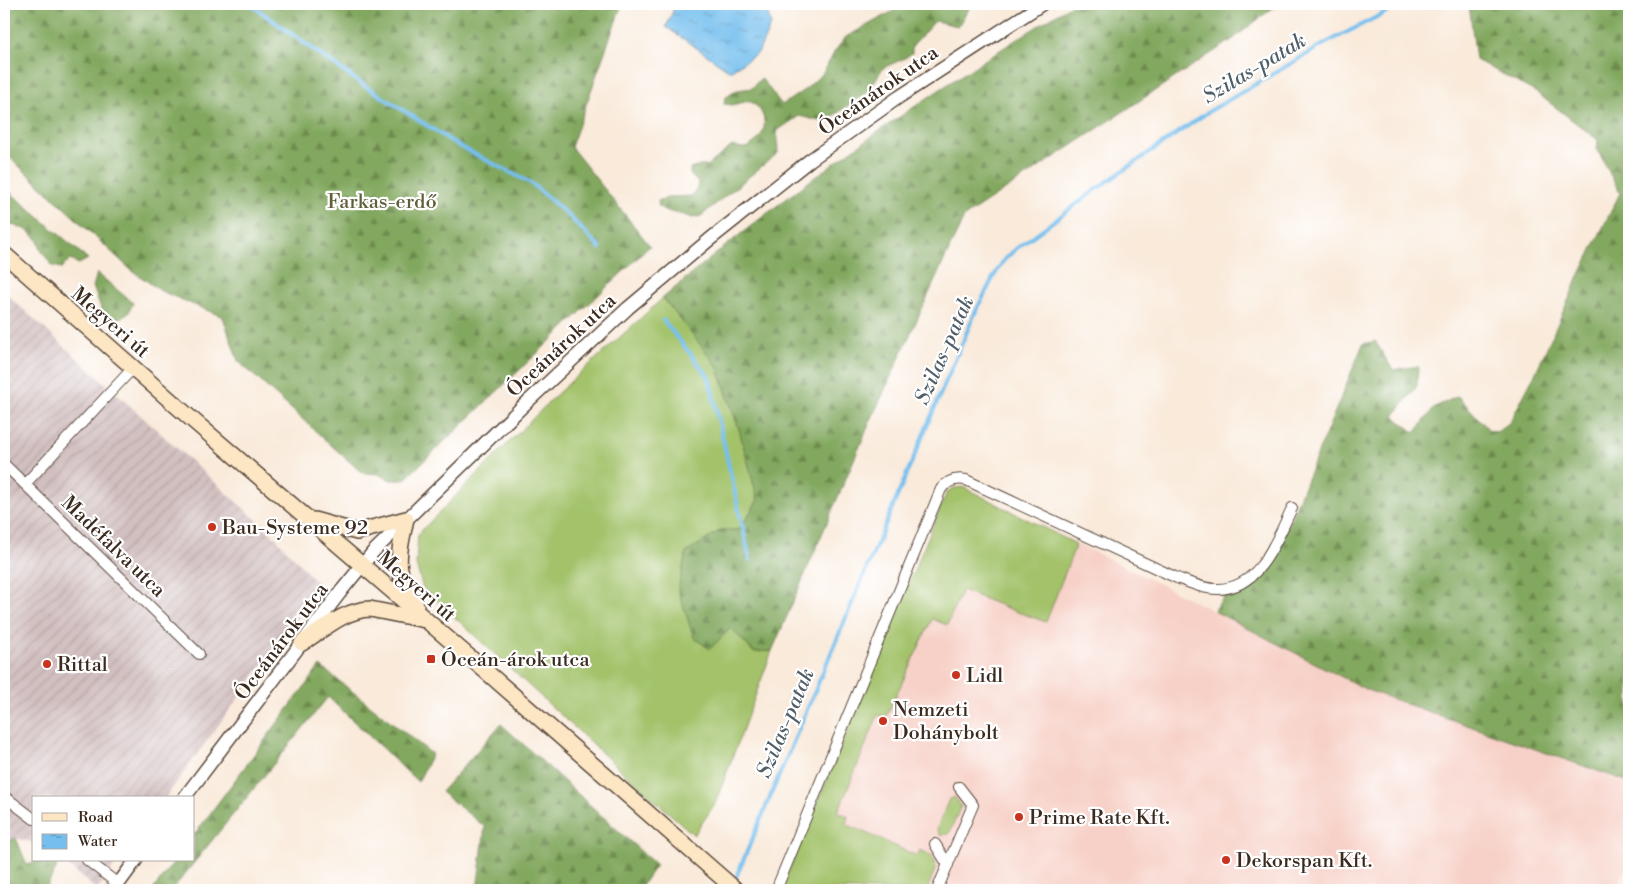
<svg xmlns="http://www.w3.org/2000/svg" width="1633" height="894" viewBox="0 0 1633 894" font-family="'Libre Bodoni',serif">
<defs>
<pattern id="industrial-furrows" width="10" height="10" patternUnits="userSpaceOnUse" patternTransform="scale(1.25)"><rect width="10" height="10" fill="#d2bfc0"/><path d="M-1 1l2-2M0 10L10 0M9 11l2-2" fill="none" stroke="#b5a4a5"/></pattern>
<pattern id="forest-firs" width="22" height="20" patternUnits="userSpaceOnUse" patternTransform="scale(1.25)"><rect width="22" height="20" fill="#82a85e"/><path d="M5 1l3.5 6h-7zM16 11l3.5 6h-7z" fill="#6c894d"/></pattern>
<pattern id="water-ripples" width="26" height="14" patternUnits="userSpaceOnUse" patternTransform="scale(1.25)"><rect width="26" height="14" fill="#75bfee"/><path d="M2 4q2-2 4 0t4 0M15 11q2-2 4 0t4 0" fill="none" stroke="#619bc0"/></pattern>
</defs>
<rect width="100%" height="100%" fill="#fff"/>
<filter id="ink" filterUnits="userSpaceOnUse"><feTurbulence type="fractalNoise" baseFrequency=".02" numOctaves="2"/><feDisplacementMap in="SourceGraphic" scale="10" xChannelSelector="R" yChannelSelector="G"/><feConvolveMatrix kernelMatrix="1 2 1 2 8 2 1 2 1" color-interpolation-filters="sRGB"/></filter>
<filter id="wash" filterUnits="userSpaceOnUse"><feTurbulence type="fractalNoise" baseFrequency=".0096" numOctaves="4" result="noise"/><feDisplacementMap in="SourceGraphic" scale="20" xChannelSelector="R" yChannelSelector="G"/><feGaussianBlur stdDeviation="1.12" result="paint"/><feColorMatrix in="noise" values="0 0 0 0 0 0 0 0 0 0 0 0 0 0 0 0 0 1.4 0 .05"/><feComposite in="paint" operator="in"/></filter>
<g filter="url(#wash)">
<rect width="100%" height="100%" fill="#f9eada"/>
<path fill="#f7d1c7" d="M963,487L1214,611L1367,690L1629,782V861L1616,890H781L947,492L954,488Z"/>
<path fill="url(#industrial-furrows)" d="M4,292L272,534L320,586L165,798H34V843L16,838L4,844Z
M62,860H119L97,890Z"/>
<path fill="#a3c26a" stroke="#6f7644" d="M663,298L717,365L739,429L758,500L739,530H721L686,553L678,590L694,637L710,649L731,627L753,652L772,651L715,804L694,835L627,776L423,588L416,565L418,534L557,394Z
M963,487L1076,544L1046,622L1012,610L962,590L947,625L932,619L886,717L878,715L838,812L848,816L846,824L917,856L920,850L931,855L936,867L927,890H781L947,492L954,488Z
M955,797L961,806L949,834L940,835L937,829L949,799Z"/>
<path fill="url(#forest-firs)" stroke="#5e693e" d="M4,4H622L571,147L650,246L404,480H390L378,474L362,473L238,361L223,317L161,291L131,270L4,152Z
M906,4H972L958,26L935,21L912,46V53L905,58L883,68L867,93L824,122L799,116L777,131L778,153L701,216L692,218C681,213 670,214 659,207L658,201L669,197L692,196L699,184L690,174V169L700,166H707L732,146C736,147 740,148 744,148C747,148 749,147 751,145C770,134 768,110 749,101L732,105L724,104L725,98L737,90L752,88L761,78L782,105L807,88L823,73L835,51L846,37Z
M1073,4H1278L1233,39L964,217L871,420L772,651L754,652L731,628L710,649L694,638L678,590L686,553L721,530H739L758,500L739,429L717,366L663,298C791,188 929,93 1073,4Z
M1469,4H1629V782L1367,690L1214,611L1224,596L1246,590L1266,569L1279,547L1363,344L1375,341L1393,370L1418,366L1417,386L1394,416L1415,433L1435,407L1458,396L1489,430L1497,432L1510,422L1535,374L1580,274L1620,193L1597,149L1598,140L1537,93L1476,60Z
M4,187L88,259L79,264L70,260L62,268L52,266L41,250L37,239L27,230L4,222Z
M97,273L133,303L128,314L110,322L101,314V308L93,287Z
M320,666L432,754L418,782L328,697L172,890H153L175,860H194V835Z
M501,724L656,865L639,890H477L485,827L441,792Z
M16,838L27,865L41,860H51L57,867L45,890H4V844Z"/>
<path fill="url(#water-ripples)" stroke="#587486" d="M676,4H765L771,25L758,53L730,71L666,27Z"/>
<g fill="none" stroke-linecap="round" stroke-linejoin="round">
<path stroke="#75bfee" stroke-width="4" d="M250,4L356,80L459,146L531,183L568,215L600,248
M663,320L709,377L750,560
M734,882L974,315L994,276L1004,260L1017,248L1101,186L1208,112L1326,43L1402,4"/>
</g>
</g>
<g filter="url(#ink)">
<g fill="none" stroke-linecap="round" stroke-linejoin="round">
<defs>
<path id="minor" d="M4,464L199,654
M25,484L133,368
M4,796L34,819
M935,844L948,865
M87,860L118,884
M776,890L941,489C948,480 956,478 966,480L1177,578C1190,583 1204,589 1218,589C1260,589 1277,539 1292,508
M937,890L973,805L959,787"/>
<path id="tertiary" d="M184,798L342,590L373,552L523,406L628,308L709,240L810,160L899,97L1042,4
M114,890L136,860"/>
<path id="secondary" d="M4,254L188,416L481,667L736,890
M314,520L357,532L406,519C398,557 393,572 416,605
M302,643C323,630 344,610 370,609L425,620"/>
</defs>
<use href="#minor" stroke="#58473a" stroke-width="12"/>
<use href="#tertiary" stroke="#58473a" stroke-width="15"/>
<use href="#secondary" stroke="#58473a" stroke-width="18"/>
<use href="#minor" stroke="#fff" stroke-width="10"/>
<use href="#tertiary" stroke="#fff" stroke-width="12"/>
<use href="#secondary" stroke="#fce6c4" stroke-width="15"/>
</g>
</g>
<g fill="#c8321e" stroke="#fff" stroke-width="2">
<circle cx="212" cy="527" r="5"/>
<rect x="426" y="654" width="10" height="10" rx="2.5"/>
<circle cx="47" cy="664" r="5"/>
<circle cx="956" cy="675" r="5"/>
<circle cx="883" cy="721" r="5"/>
<circle cx="1019" cy="817" r="5"/>
<circle cx="1226" cy="860" r="5"/>
</g>
<g text-anchor="middle" stroke-width="4.5" stroke-linejoin="round" paint-order="stroke">
<g font-size="20" fill="#3b2a1e" stroke="#fff">
<text transform="translate(878 90) rotate(-35)" y="7">Óceánárok utca</text>
<text transform="translate(111 322) rotate(41)" y="7">Megyeri út</text>
<text transform="translate(561 345) rotate(-43)" y="7">Óceánárok utca</text>
<text transform="translate(114 546) rotate(44)" y="7">Madéfalva utca</text>
<text transform="translate(417 586) rotate(41)" y="7">Megyeri út</text>
<text transform="translate(281 641) rotate(-53)" y="7">Óceánárok utca</text>
</g>
<g font-size="20" fill="#5f5f39" stroke="#fff">
<text x="382" y="208">Farkas-erdő</text>
</g>
<g font-size="20" fill="#3b2a1e" stroke="#fff" text-anchor="start">
<text x="222" y="534">Bau-Systeme 92</text>
<text x="441" y="666">Óceán-árok utca</text>
<text x="57" y="671">Rittal</text>
<text x="966" y="682">Lidl</text>
<text x="893" y="716">Nemzeti<tspan x="893" dy="23">Dohánybolt</tspan></text>
<text x="1029" y="824">Prime Rate Kft.</text>
<text x="1236" y="867">Dekorspan Kft.</text>
</g>
<g font-size="21" font-style="italic" fill="#4f5e67" stroke="#fff">
<text transform="translate(1254 68) rotate(-31)" y="7">Szilas-patak</text>
<text transform="translate(944 350) rotate(-66)" y="7">Szilas-patak</text>
<text transform="translate(785 723) rotate(-67)" y="7">Szilas-patak</text>
</g>
</g>
<rect width="1633" height="894" fill="none" stroke="#fff" stroke-width="20"/>
<rect x="32" y="796" width="162" height="65" fill="#ffffff" stroke="#b1aaa5"/>
<rect x="42" y="813" width="25" height="8" fill="#fce6c4" stroke="#b1aaa5"/>
<text x="78" y="822" font-size="15" fill="#3b2a1e">Road</text>
<rect x="42" y="834" width="25" height="15" fill="url(#water-ripples)" stroke="#b1aaa5"/>
<text x="78" y="846" font-size="15" fill="#3b2a1e">Water</text>
</svg>
